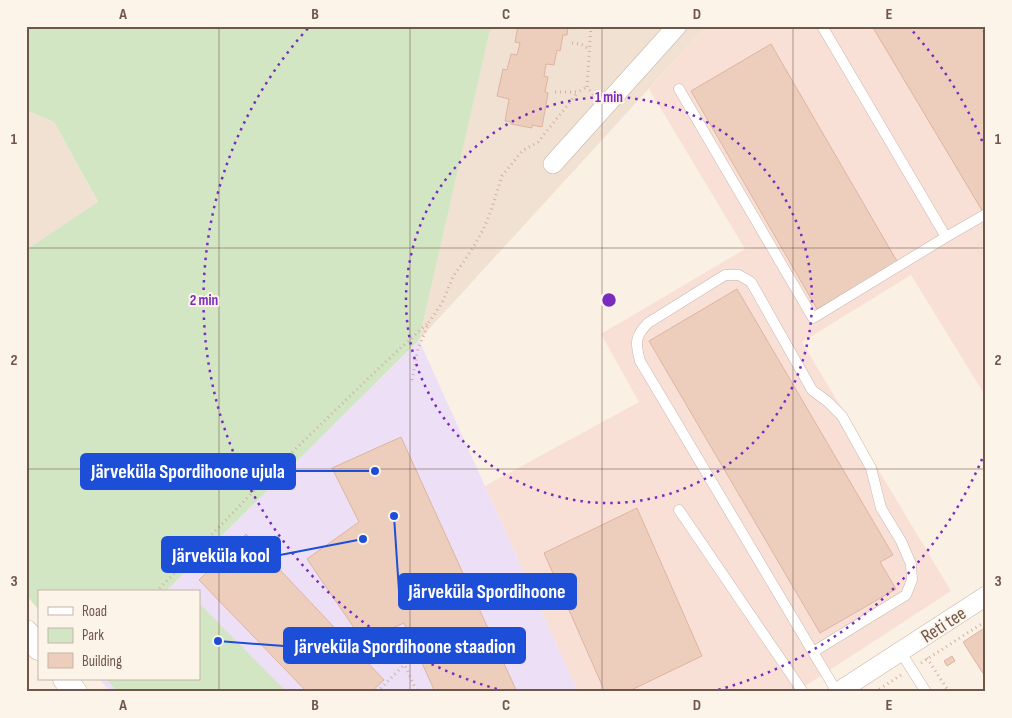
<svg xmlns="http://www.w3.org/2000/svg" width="1012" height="718" viewBox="0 0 1012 718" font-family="'Sofia Sans Condensed',sans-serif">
<rect width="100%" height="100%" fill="#faf0e3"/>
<path fill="#f1e1d2" d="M491,26H706L419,340Z
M26,110L54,122L98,203L26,250Z"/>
<path fill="#f9e0d7" d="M706,26H986V397L911,275L802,342L951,591L796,692H578L485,486L639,402L601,334L745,249L649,89Z"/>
<path fill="#ede0f6" d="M419,340L578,692H111L99,679H199V592H165Z"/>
<path fill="#d3e6c3" d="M26,26H491L419,340L165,592H39V610L26,595V250L98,202L54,122L26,110Z
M199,603L287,692H118L106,679H199Z"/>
<path fill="#edcebd" stroke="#deb49f" d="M518,26H568L567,35H563L560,51L557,50L554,65L546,64L544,76L548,77L545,92L548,93L542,127L532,125V128L511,124V122L505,121L509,99L497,96L503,69L507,70L511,54L517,55L520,43L515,42Z
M872,26H979L986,37V210L983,212Z
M771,44L898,263L817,309L691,91Z
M737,289L893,555L880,562L896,589L820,633L649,341Z
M401,437L517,692H435L404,623L363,641L307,559L359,522L332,468Z
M637,508L702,656L627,692H605L544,553Z
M246,534L384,680L371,692H307L199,580Z
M986,627V678L963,642Z
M952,656L955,661L947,666L944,661Z"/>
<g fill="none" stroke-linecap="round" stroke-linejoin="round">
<defs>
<path id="service" d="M822,26L946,237L986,214
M679,89L813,318L946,237
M679,510L803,692
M900,651L926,692
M813,652L906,595L912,580L911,564L901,541L881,508L871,468L842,416L828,402L812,390L751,282L739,275H725L648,323C635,336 635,343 640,361L813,652L837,692"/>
<path id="minor" d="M553,164L677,26
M838,692L986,596"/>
<path id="tertiary" d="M26,632L39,648
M65,679L75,692"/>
</defs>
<use href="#service" stroke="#c9b7ab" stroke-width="11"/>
<use href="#minor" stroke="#c9b7ab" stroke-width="20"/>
<use href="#tertiary" stroke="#c9b7ab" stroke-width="25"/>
<path stroke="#d1b1a1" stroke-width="3" stroke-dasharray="1 4" stroke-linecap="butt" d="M591,26L587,87L594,95
M572,43L581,44L589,49
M555,92H578L587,87
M412,380L418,349L429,322L442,303L453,277L471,251L483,230L491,211L502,176L522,151L538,142L578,92
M156,592L282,462L379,368L429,322
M389,630L417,692
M927,658L949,692
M921,663L986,621
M377,692L405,664
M875,692L901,675"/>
<use href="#service" stroke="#fff" stroke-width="10"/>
<use href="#minor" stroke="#fff" stroke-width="19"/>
<use href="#tertiary" stroke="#fff" stroke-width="24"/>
</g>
<path fill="none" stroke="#6f564b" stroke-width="1" stroke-opacity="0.55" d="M219,26V692M410,26V692M602,26V692M793,26V692M26,248H986M26,469H986"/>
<g fill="none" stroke="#7b2cbf" stroke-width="2.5" stroke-dasharray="2.5 5">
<circle cx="609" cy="300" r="203"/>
<path d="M985 452A405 405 0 0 1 714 691M504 691A405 405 0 0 1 310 26M908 26A405 405 0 0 1 985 148"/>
</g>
<g text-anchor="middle" stroke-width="4" stroke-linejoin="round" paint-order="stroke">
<g font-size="19" fill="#6f564b" stroke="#fdf4e9">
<text transform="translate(943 624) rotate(-33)" y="7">Reti tee</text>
</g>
</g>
<circle cx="609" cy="300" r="8" fill="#7b2cbf" stroke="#fdf4e9" stroke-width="2.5"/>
<g font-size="15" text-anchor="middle" font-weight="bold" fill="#7b2cbf" stroke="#fdf4e9" stroke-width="4" stroke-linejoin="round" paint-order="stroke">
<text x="609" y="102">1 min</text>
<text x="204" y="305">2 min</text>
</g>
<path fill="none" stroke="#1d4ed8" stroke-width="2" d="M375 471L295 471M363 539L280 555M394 516L399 591M218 641L284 646"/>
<g fill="#1d4ed8" stroke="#fdf4e9" stroke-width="2">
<circle cx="375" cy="471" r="5"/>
<circle cx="363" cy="539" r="5"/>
<circle cx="394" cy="516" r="5"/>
<circle cx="218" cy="641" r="5"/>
</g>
<g fill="#1d4ed8" stroke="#1d4ed8" stroke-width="2">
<rect x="81" y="454" width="214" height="35" rx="5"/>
<rect x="162" y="537" width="118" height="35" rx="5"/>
<rect x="399" y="574" width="177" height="35" rx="5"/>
<rect x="284" y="628" width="241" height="35" rx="5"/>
</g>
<g font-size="20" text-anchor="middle" font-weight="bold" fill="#fff">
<text x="188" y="478">Järveküla Spordihoone ujula</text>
<text x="221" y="562">Järveküla kool</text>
<text x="487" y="598">Järveküla Spordihoone</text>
<text x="405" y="653">Järveküla Spordihoone staadion</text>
</g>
<rect width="1012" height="718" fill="none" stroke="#fdf4e9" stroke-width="55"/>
<rect x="38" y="590" width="162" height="90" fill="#fdf4e9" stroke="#c4b5aa"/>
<rect x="48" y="607" width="25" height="8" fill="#ffffff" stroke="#c4b5aa"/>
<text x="82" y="616" font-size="15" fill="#6f564b">Road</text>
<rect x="48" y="628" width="25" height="15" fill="#d3e6c3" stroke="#c4b5aa"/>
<text x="82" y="640" font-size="15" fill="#6f564b">Park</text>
<rect x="48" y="653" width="25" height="15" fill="#edcebd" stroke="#c4b5aa"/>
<text x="82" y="666" font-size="15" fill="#6f564b">Building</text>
<rect x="28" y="28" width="956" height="662" fill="none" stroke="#6f564b" stroke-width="2"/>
<g font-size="16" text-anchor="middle" font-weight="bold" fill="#6f564b">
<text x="123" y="19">A</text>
<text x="315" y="19">B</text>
<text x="506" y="19">C</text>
<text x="697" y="19">D</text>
<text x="889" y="19">E</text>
<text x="14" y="144">1</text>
<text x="998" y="144">1</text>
<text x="14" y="365">2</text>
<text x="998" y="365">2</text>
<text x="14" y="586">3</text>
<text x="998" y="586">3</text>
<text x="123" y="710">A</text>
<text x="315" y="710">B</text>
<text x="506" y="710">C</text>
<text x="697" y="710">D</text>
<text x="889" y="710">E</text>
</g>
</svg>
